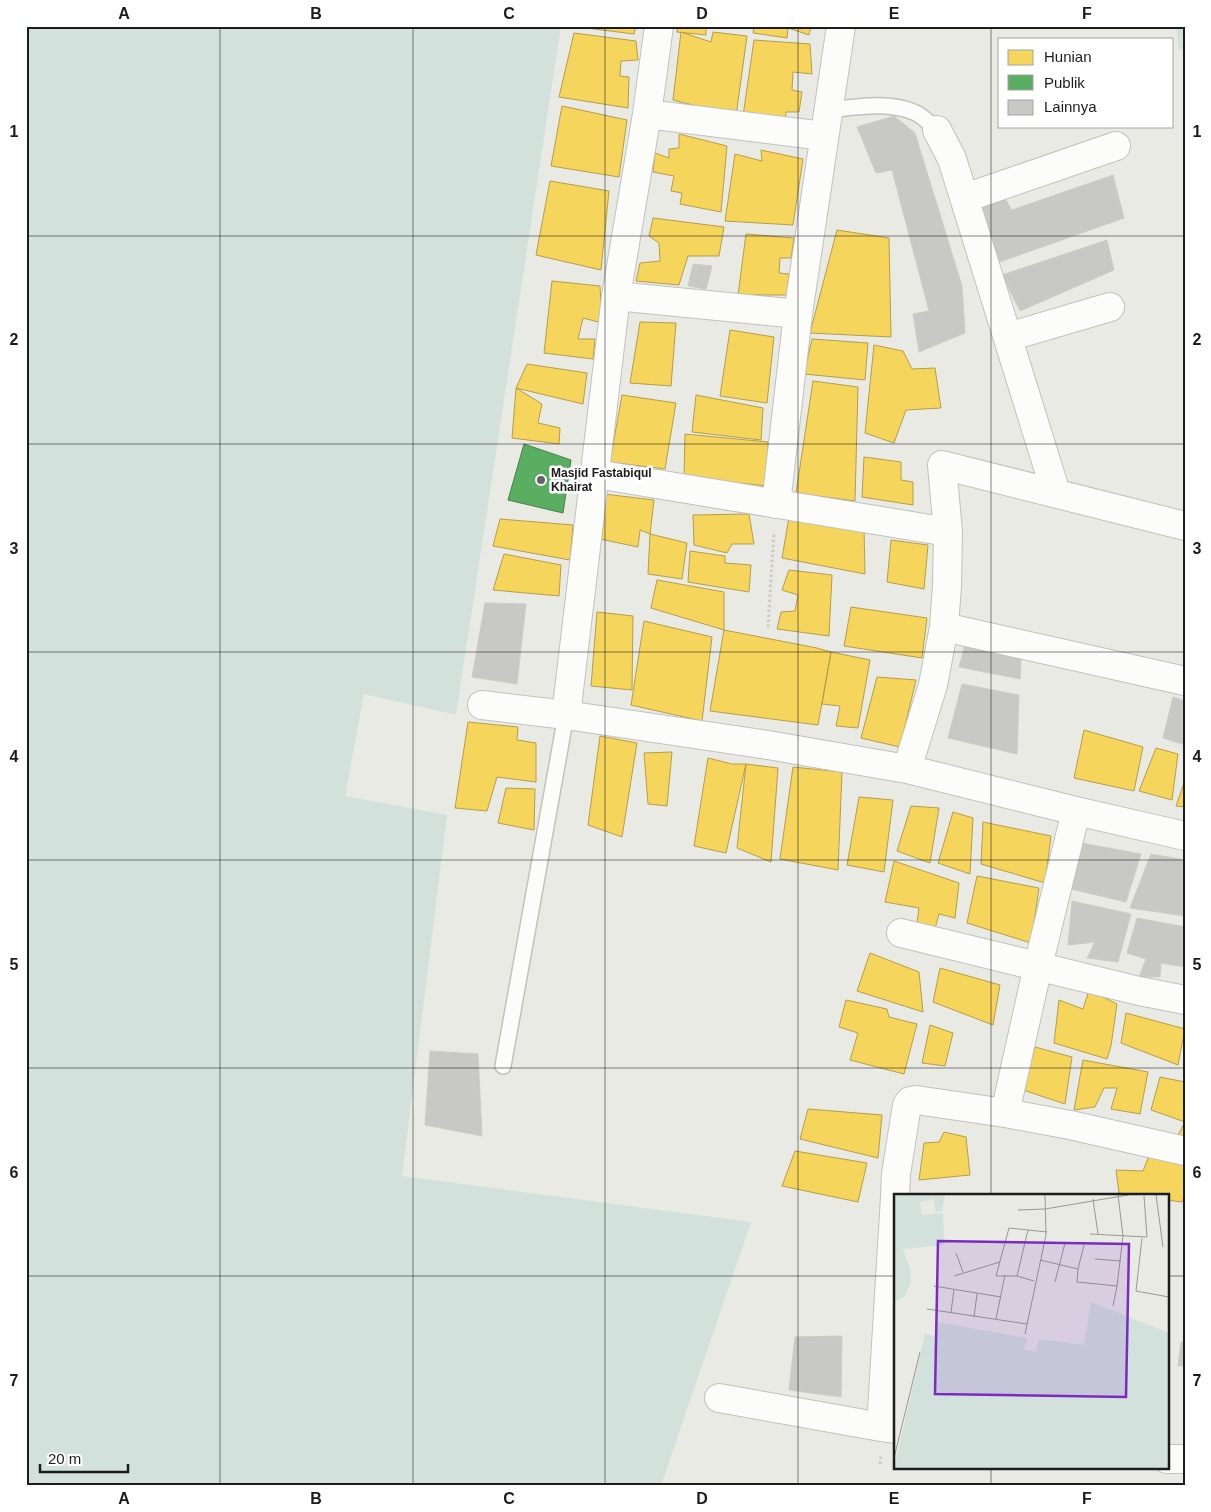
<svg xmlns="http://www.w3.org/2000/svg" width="1211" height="1512" viewBox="0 0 1211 1512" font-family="Helvetica,sans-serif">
<rect width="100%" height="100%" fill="#eaeae5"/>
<path fill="#d3e1dc" d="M26,26H561L456,715L364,694L345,796L447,815L402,1176L751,1222L661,1486H26Z
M1176,26H1185V49L1179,50Z"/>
<path fill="#f6d55c" stroke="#b59e49" d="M570,26H636L634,34Z
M678,26H706V35L677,32Z
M754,26H811L809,35L788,28L787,38L753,33Z
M681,32L711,42L713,32L747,36L736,116L673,100Z
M574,33L636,41L638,60L621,61L620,76L629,77L628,108L559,97Z
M754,40L810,44L812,74L793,72L792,90L802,92L799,112H786L785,122L743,116Z
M562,106L627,120L619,177L551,166Z
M679,134L727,146L721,212L680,204L682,193L671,191L674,176L653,172L655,153L669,158V149L679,148Z
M761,150L803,159L793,225L725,221L735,154L762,161Z
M550,181L609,191L601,270L536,255Z
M653,218L724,227L719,256H688L679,285L636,281L640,263L660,261L659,243L649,236Z
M837,230L889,238L891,337L810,333Z
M746,234L794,238L791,258H780L779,273L789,274L787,295H738Z
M552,281L600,286L602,323L583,318L578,339H595L593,359L544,353Z
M640,322L676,323L671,386L630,383Z
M730,330L774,337L767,403L720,396Z
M812,339L868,343L865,380L804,374Z
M874,345L903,351L912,369L935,368L941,408L906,410L894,443L865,433Z
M527,364L587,373L583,404L516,388Z
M813,381L858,387L855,501L796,493Z
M516,388L542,404L538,423L560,428L559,444L512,438Z
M622,395L676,403L665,469L610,462Z
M696,395L763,408L761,440L692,432Z
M685,434L768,442L767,486L684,477Z
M864,457L901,462V480L913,482V505L862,497Z
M604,494L654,500L650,534L640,530L638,547L600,539Z
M749,514L754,544H732L727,553L694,545L693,515Z
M789,517L864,528L865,574L782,558Z
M500,519L573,525L570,560L493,546Z
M650,534L687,543L682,579L648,574Z
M891,540L928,545L924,589L887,582Z
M690,551L725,556V563L751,565L749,592L688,582Z
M504,554L561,565L559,596L493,590Z
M789,570L832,575L829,636L777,629L781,612L795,611L798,595L782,590Z
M657,580L724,592V630L651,608Z
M851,607L927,618L922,658L844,646Z
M597,612L633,616L632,690L591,686Z
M644,621L712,637L702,721L631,705Z
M724,630L817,648L831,652L818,725L710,711Z
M831,652L870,660L858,728L836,726L840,706L822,704Z
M877,677L916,680L900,747L861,738Z
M468,722L518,727L517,740L536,743V782L497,777L487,811L455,808Z
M1084,730L1143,747L1134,791L1074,778Z
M600,736L637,743L622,837L588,825Z
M1156,748L1178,754L1172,800L1139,791Z
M672,752L667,806L648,804L644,753Z
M708,758L732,764H746L726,853L694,846Z
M746,764L778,768L771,862L737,848Z
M793,767L842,772L838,870L780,859Z
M1185,780V807L1176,806Z
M506,788L535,789L534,830L498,823Z
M859,797L893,800L884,872L847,865Z
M911,806L939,808L930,863L897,851Z
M953,812L973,818L970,874L938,863Z
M983,822L1051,836L1045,883L981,864Z
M894,861L959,883L955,918L939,914L935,929L916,930L919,908L885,902Z
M977,876L1039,888L1031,943L967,923Z
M870,953L919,972L923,1012L857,991Z
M940,968L1000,985L993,1025L933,1002Z
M1089,990L1117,1004L1111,1046L1107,1059L1054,1043L1059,1000L1083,1009Z
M846,1000L887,1009L889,1017L917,1024L904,1074L850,1060L858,1033L839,1027Z
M1126,1013L1185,1029L1178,1065L1121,1043Z
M930,1025L953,1033L945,1066L922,1063Z
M1035,1047L1072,1057L1065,1104L1023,1090Z
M1083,1060L1148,1072L1140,1114L1111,1109L1117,1088H1104L1095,1107L1074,1110Z
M1160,1077L1185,1082V1122L1151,1110Z
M808,1109L882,1115L878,1158L800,1139Z
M1185,1122V1139L1177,1137Z
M944,1132L966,1137L970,1175L919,1180L924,1143L939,1142Z
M795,1151L867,1163L858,1202L782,1186Z
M1149,1156L1185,1165V1194L1182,1202L1167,1200V1196H1140L1119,1193L1116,1170L1143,1171Z"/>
<path fill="#5aae61" stroke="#47824c" d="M524,444L571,460L563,513L508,500Z"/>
<path fill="#c8c8c5" stroke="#cdccc7" d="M894,116L915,133L962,286L965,333L919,352L913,314L929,311L892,170L876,173L857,127Z
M1113,175L1124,218L991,265L975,198L998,187L1012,210Z
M1107,240L1114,270L1020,311L1002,275Z
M693,264L712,266L706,289L688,286Z
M485,603L526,604L517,684L472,677Z
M967,638L1022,639L1020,679L959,667Z
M962,684L1019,695L1017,754L948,738Z
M1173,697L1185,701V745L1163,738Z
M1076,842L1141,854L1126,902L1067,888Z
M1151,854L1185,860V916L1130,908Z
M1072,901L1131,914L1118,962L1087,958L1095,942L1068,945Z
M1137,918L1185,927V967L1161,963L1160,977H1139L1146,959L1127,953Z
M430,1051L478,1054L482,1136L425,1125Z
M842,1336L841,1397L789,1390L795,1337Z
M1181,1342H1185V1366H1178Z"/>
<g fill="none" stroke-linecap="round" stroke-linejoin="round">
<defs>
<path id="lane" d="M828,110C857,107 889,101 916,113C924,117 931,125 937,130
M503,1066L566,715"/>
<path id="street" d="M647,114L824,136
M937,130L952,159L1056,493
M965,198L1116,146
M616,296L798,314
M1008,337L1110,307
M596,474L948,532
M776,504L798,314L841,26
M944,627L1185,681
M482,705L566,715L768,745L907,769L1076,811L1185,836
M566,715L616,296L647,114L659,26
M907,769L933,685L944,627L947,586L948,532L942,465L1185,526
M1076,811L1038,966L1005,1113L1070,1125L1185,1151
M901,933L1139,991L1185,1000
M895,1196L896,1174L907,1105L910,1101L916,1100L1005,1113
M895,1197L881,1427L895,1429
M719,1398L881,1427
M1167,1459H1185"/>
</defs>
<use href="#lane" stroke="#c1c1bf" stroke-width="18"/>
<use href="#street" stroke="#c1c1bf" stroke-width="30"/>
<path stroke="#d0c8c3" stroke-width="3" stroke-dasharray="2.5 2.5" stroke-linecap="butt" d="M768,627L774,532
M880,1464L881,1455"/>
<use href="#lane" stroke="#fcfcfb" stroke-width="15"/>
<use href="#street" stroke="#fcfcfb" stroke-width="28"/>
</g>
<path fill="none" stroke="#1c1c1c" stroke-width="1" stroke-opacity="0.55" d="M220,26V1486M413,26V1486M605,26V1486M798,26V1486M991,26V1196M26,236H1185M26,444H1185M26,652H1185M26,860H1185M26,1068H1185M26,1276H895M1167,1276H1185M991,1468V1486"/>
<circle fill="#646462" stroke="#fff" stroke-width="2" cx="541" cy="480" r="5"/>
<g text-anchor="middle" stroke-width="5" stroke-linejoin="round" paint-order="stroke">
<g font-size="12" font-weight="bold" fill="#1c1c1c" stroke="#fff" text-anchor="start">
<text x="551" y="477">Masjid Fastabiqul<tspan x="551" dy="14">Khairat</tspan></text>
</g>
</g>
<g transform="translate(894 1194)">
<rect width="275" height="275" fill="#eaeae5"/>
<path d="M0,1H51L48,17L42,18L39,5L26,8L28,21L49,19L50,51L9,55L16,75L17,89L10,103L0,108ZM197,108L275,139V274H0L31,139L40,142L43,128L133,144L130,155L142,158L145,145L190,151Z" fill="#d3e1dc"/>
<path fill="none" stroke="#989895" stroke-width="1" d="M262,1L269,53M199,5L204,40M124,16L151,15L234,1M134,36L115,34L102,82H123L140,87M196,40L253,43L250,2M248,44L242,97L275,103M62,59L69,78M201,65L227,67M146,66L184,75L190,51M184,75L183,88L223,92L229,42L224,1M60,82L106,68M123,82L134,36L153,38M161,88L171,49M40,92L107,103M219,112L223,92M33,115L133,130M57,118L60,96M80,123L83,100M102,125L111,81M131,140L152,41L151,1M0,264L26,158"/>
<path fill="#7b2cbf" fill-opacity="0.15" stroke="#7b2cbf" stroke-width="2.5" d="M44,47L235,50L232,203L41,200Z"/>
<rect width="275" height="275" fill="none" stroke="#1c1c1c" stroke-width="2.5"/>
</g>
<rect width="1211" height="1512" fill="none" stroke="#ffffff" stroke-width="55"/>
<rect x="998" y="38" width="175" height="90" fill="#ffffff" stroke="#a4a4a4"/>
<rect x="1008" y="50" width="25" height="15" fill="#f6d55c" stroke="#a4a4a4"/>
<text x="1044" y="62" font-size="15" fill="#1c1c1c">Hunian</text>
<rect x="1008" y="75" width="25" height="15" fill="#5aae61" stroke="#a4a4a4"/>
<text x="1044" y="88" font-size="15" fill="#1c1c1c">Publik</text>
<rect x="1008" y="100" width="25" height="15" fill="#c8c8c5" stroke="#a4a4a4"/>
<text x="1044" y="112" font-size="15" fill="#1c1c1c">Lainnya</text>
<path d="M40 1464v8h88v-8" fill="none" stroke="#1c1c1c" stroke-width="2.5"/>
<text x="48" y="1464" font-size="15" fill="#1c1c1c" stroke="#ffffff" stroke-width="4" paint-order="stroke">20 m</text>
<rect x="28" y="28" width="1156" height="1456" fill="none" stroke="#1c1c1c" stroke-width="2"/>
<g font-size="16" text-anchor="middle" font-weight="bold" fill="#1c1c1c">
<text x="124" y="19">A</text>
<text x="316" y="19">B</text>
<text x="509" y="19">C</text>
<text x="702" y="19">D</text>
<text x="894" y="19">E</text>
<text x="1087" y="19">F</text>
<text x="14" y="137">1</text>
<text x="1197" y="137">1</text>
<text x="14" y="345">2</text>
<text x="1197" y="345">2</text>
<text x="14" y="554">3</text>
<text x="1197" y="554">3</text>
<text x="14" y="762">4</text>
<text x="1197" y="762">4</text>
<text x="14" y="970">5</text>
<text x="1197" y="970">5</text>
<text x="14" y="1178">6</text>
<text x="1197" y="1178">6</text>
<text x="14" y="1386">7</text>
<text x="1197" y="1386">7</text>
<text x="124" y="1504">A</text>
<text x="316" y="1504">B</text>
<text x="509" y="1504">C</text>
<text x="702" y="1504">D</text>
<text x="894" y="1504">E</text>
<text x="1087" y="1504">F</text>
</g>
</svg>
